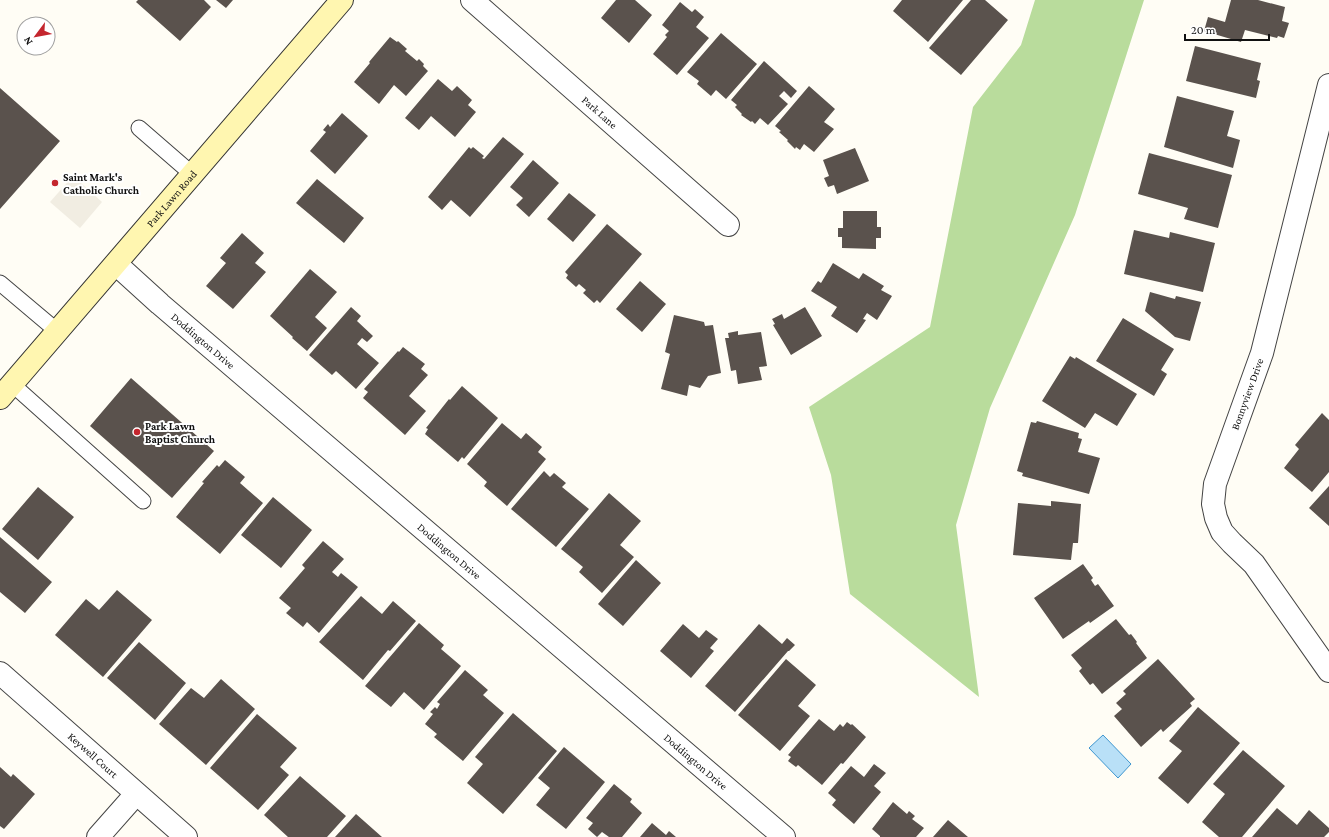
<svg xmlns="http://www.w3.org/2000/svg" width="1329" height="837" viewBox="0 0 1329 837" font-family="'Crimson Pro',serif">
<rect width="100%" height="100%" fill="#fffdf5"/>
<path fill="#b9dc9c" d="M1035,0H1144L1075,215L990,408L956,525L979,697L850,594L831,475L809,407L930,327L973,107L1021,45Z"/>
<path fill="#f1ede2" d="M73,176L102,202L80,228L50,202Z"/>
<path fill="#b9e0f7" stroke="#3f96cf" d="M1103,735L1131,764L1118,778L1089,748Z"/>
<path fill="#5a524d" d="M138,0H204L211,7L180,41L136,2Z
M216,0H233L226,8Z
M616,0H635L652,15L629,43L601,18Z
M902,0H963L928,42L893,11Z
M971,0H985L1008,20L961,75L929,48Z
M1231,0H1258L1285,7L1282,21L1289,23L1284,38L1278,36L1277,38L1245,30L1241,42L1204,31L1208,17L1225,22Z
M680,2L692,12L695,9L704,17L696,27L709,38L677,75L653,54L667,37L665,35L669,31L662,25Z
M721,33L757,64L726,99L716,90L711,96L697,84L699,81L687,72Z
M390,37L397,42L398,41L407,49L405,51L417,61L419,59L424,64L423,66L428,71L406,96L394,85L379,104L354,82L370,63L369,62Z
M1195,46L1261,63L1257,80L1260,81L1256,98L1186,81Z
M764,61L797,91L791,98L784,91L779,96L788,104L768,125L760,118L755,124L752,121L751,122L741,115L742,114L735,107L737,105L731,100Z
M438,79L452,91L457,86L472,100L468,105L476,112L455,137L431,116L419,130L405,118Z
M809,86L835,109L824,122L834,129L814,152L804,144L800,150L796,147L795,149L787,141L788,140L779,132L781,131L775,126Z
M0,88L60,141L0,209Z
M1177,96L1234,111L1227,136L1240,140L1233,168L1164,147Z
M342,113L368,136L335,174L310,151L326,132L323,130L328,124L330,127Z
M503,137L524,154L470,217L451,200L442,210L428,197L469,147L471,149L473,147L484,156L482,158L484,159Z
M855,148L869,181L837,194L834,185L828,187L824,178L829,176L823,160Z
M1149,153L1232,175L1218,228L1184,219L1188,208L1138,194Z
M533,160L559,183L529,217L516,205L523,198L510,187Z
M317,179L364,218L344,243L296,203Z
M569,193L596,215L573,242L547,219Z
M843,211H877V227H881V238H876V249L842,248V237H838V228H843Z
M607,224L642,254L600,303L597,300L594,303L583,293L586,290L579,284L576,287L566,278L568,275L565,272Z
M1134,230L1169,238L1170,232L1215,243L1203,292L1124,274Z
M242,233L264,253L255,263L266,272L233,309L206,286L226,263L220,258Z
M833,263L859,279L863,273L884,286L881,290L892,296L877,320L867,313L863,319L866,320L857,333L831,316L837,307L811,291L818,281L821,283Z
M310,269L337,292L315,317L327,328L307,351L292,338L293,337L270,316Z
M640,281L666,304L642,332L616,309Z
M1150,292L1175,299L1176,296L1201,302L1190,341L1175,337L1145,311Z
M351,307L361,316L357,321L373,336L367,342L362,338L357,344L379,363L356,389L336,371L332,375L309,355Z
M805,307L822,336L791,355L773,325L775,324L772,319L782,314L784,319Z
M674,315L704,322L705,326L713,325L721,373L708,376L700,388L689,385L687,396L661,389L670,354L665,352Z
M1123,318L1174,349L1161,370L1167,374L1154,396L1096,361Z
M738,331V335L761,332L767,366L759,367L762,380L738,384L736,370L731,371L725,338H729L728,333Z
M403,347L425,364L421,369L428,375L409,396L426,411L405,435L363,398L368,392L364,389L398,351L399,352Z
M1070,356L1075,359L1076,357L1137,394L1117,426L1095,413L1085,428L1042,401Z
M131,378L214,451L172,498L90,426Z
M462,386L498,418L464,459L462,457L458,462L425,434L428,429L426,428L449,399L450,400Z
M1322,413L1329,420V472L1312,492L1284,468L1299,449L1295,445Z
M1037,421L1079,433L1078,438L1082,439L1078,452L1100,458L1089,494L1022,476L1023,473L1017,471L1031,422L1036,423Z
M502,423L521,439L526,433L542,447L538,452L546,459L507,506L484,486L487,482L467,464Z
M225,460L245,477L240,483L263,503L220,554L176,517L204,483L202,482L217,465L219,467Z
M544,471L550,477L554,473L566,483L562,487L589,509L556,547L511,509Z
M1329,486V526L1309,508Z
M38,487L74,517L38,560L2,529Z
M609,493L641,521L620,545L634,557L602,593L579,572L583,567L561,549Z
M273,497L312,530L281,568L241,535Z
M1051,501L1081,504L1078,543H1073L1071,560L1013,555L1018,503L1051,506Z
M0,537L52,582L25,613L0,592Z
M323,541L344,559L332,572L338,577L341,573L358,587L319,633L307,622L303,627L286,613L291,608L279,598L305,568L302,565Z
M636,560L661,583L623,626L598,604Z
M1083,564L1093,578L1091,580L1095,586L1098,584L1114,606L1090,623L1089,621L1063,639L1034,598Z
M117,590L152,620L103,677L55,635L86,599L99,610Z
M361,596L382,614L393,601L416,621L390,651L388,650L363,680L319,642Z
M1116,619L1129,635L1131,634L1137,642L1136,643L1147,658L1102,694L1093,683L1090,685L1079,671L1082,668L1071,655Z
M419,623L444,645L441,649L461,666L424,710L404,692L391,707L365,686Z
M683,624L699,638L706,630L718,639L710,648L714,651L691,678L660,651Z
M759,624L782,644L787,638L795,645L789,651H788L735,712L705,686Z
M139,642L186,683L155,720L107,678Z
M786,659L816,685L798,706L810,716L780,751L738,715Z
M1158,659L1195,699L1190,703L1192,706L1163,732L1161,729L1141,747L1114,716L1122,709L1116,703L1126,694L1123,691Z
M465,670L488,690L483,695L504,713L463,761L434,737L437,734L425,724L433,714L430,712L435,707L437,709L440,704L437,702Z
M221,679L255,709L206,765L159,724L191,688L204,698Z
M1198,707L1240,743L1188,804L1158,778L1182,751L1169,741Z
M513,713L557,751L503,814L467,783L483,764L475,757Z
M257,714L297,748L280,767L289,775L258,810L210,768Z
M819,719L834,731L840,724L843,727L847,722L851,725L852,724L866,737L843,764L841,763L822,785L798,765L796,767L788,761L791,757L788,755Z
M564,747L605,782L566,829L536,805L550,788L538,778Z
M1243,750L1285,786L1242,837H1219L1202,822L1225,794L1213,784Z
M874,764L886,773L874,786L881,792L854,824L832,805L836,800L828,793L851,766L864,777Z
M0,767L11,777L13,774L35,794L4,829L0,826Z
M300,776L346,816L327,837H288L264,815Z
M614,784L632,799L630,802L642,813L622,837H609L602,832L597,837L588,829L593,823L586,818Z
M893,802L907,814L909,811L915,816L912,819L924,828L916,837H880V836L872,829Z
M1277,808L1297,825L1309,810L1329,828V832L1324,837H1252Z
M356,814L382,837H335Z
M948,820L968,837H933Z
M652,823L666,835L669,831L676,837H640Z"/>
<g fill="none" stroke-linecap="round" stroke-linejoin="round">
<defs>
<path id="lane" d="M139,128L192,174
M0,283L57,331
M12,384L143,501"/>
<g id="street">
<path id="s1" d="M472,0L728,225"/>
<path d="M1329,85L1262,353L1215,484L1213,504L1216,518L1222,532L1232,543L1254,564L1329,671"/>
<path id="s2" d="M116,264L160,304L784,837"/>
<path id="s3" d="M0,673L186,837"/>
<path d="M98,837L136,794"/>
</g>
<g id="secondary">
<path id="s4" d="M0,398L342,0"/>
</g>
</defs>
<use href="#lane" stroke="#444" stroke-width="17"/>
<use href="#street" stroke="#444" stroke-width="24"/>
<use href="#secondary" stroke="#333" stroke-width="24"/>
<use href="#lane" stroke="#fff" stroke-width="15"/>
<use href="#street" stroke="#fff" stroke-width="22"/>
<use href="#secondary" stroke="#fff6b0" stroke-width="22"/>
</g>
<g fill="#c4262e" stroke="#fff" stroke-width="1.5">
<circle cx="55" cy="183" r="4"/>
<circle cx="137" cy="432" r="4"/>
</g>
<g text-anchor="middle" stroke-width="4" stroke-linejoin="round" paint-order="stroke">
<g font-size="11" fill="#111" stroke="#fff">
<text dy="4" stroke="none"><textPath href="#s1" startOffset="170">Park Lane</textPath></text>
<text dy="4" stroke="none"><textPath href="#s4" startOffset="263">Park Lawn Road</textPath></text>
<text dy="4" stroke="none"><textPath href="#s2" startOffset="116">Doddington Drive</textPath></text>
<text transform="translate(1247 394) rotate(-70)" y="4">Bonnyview Drive</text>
<text dy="4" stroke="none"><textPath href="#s2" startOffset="440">Doddington Drive</textPath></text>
<text dy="4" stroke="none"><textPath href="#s3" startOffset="124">Keywell Court</textPath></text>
<text dy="4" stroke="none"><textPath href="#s2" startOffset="764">Doddington Drive</textPath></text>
</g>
<g font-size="11" font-weight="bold" fill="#111" stroke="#fff" text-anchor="start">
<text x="63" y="181">Saint Mark's<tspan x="63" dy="13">Catholic Church</tspan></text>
<text x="145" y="430">Park Lawn<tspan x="145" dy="13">Baptist Church</tspan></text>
</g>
</g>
<g transform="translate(36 36) rotate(238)"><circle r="19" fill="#ffffff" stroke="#a0a0a0"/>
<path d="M0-3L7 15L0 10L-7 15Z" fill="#c4262e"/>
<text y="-6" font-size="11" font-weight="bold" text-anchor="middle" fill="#111111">N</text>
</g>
<path d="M1185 34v6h84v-6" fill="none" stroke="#111111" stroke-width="2"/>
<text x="1191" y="34" font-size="12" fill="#111111" stroke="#ffffff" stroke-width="3" paint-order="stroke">20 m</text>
</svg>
